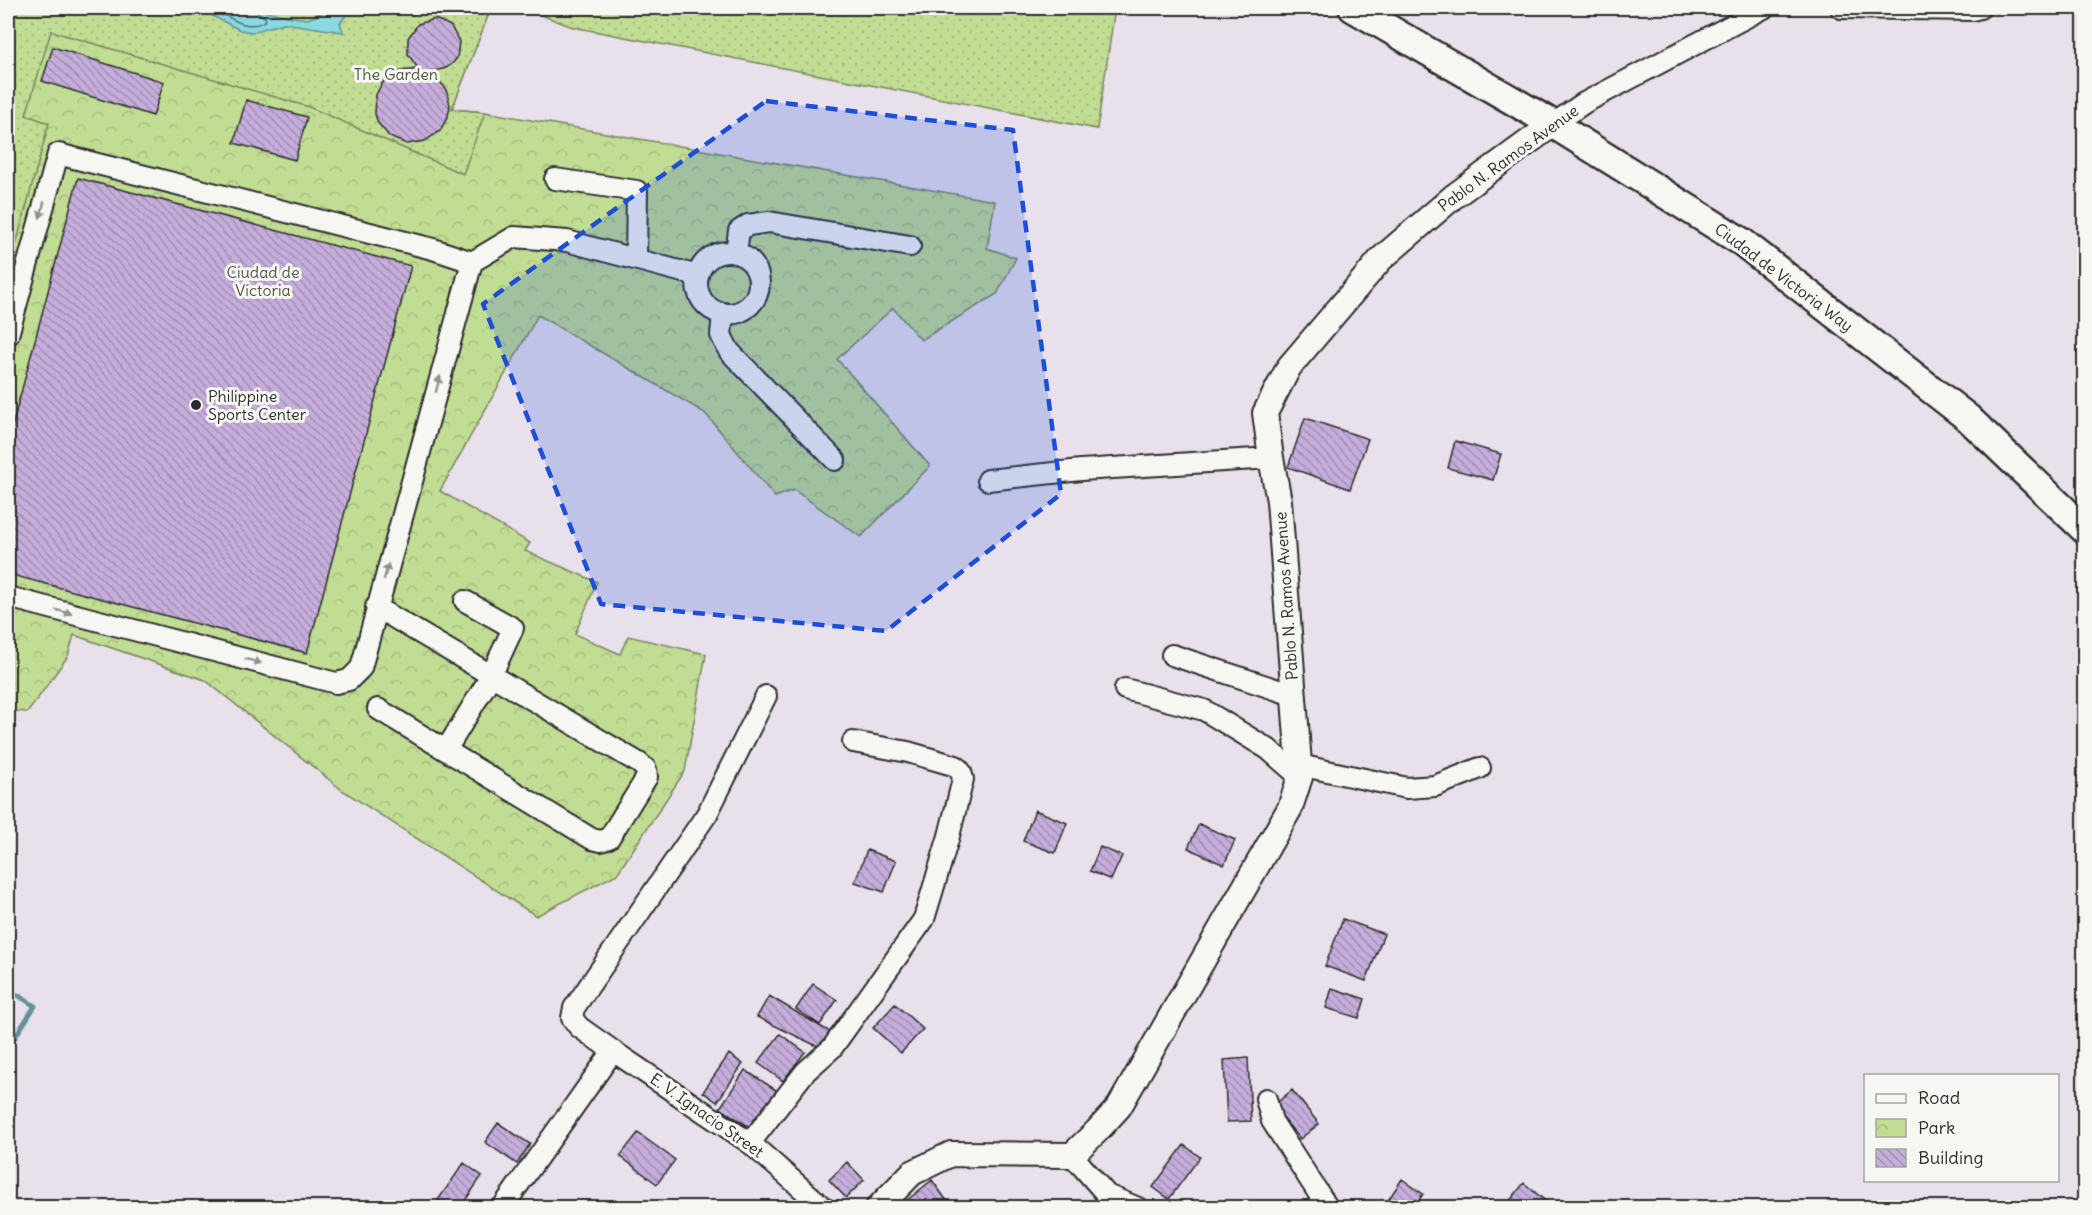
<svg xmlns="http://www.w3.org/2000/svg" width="2092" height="1215" viewBox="0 0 2092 1215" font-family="Delius,sans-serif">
<defs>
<pattern id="park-crowns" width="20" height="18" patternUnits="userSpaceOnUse" patternTransform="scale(1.5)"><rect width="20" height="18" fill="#c1dc93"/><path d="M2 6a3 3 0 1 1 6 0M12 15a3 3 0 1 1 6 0" fill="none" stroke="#a6bd7f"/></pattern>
<pattern id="garden-dots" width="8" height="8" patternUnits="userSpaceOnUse" patternTransform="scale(1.5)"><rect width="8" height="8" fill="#c1dc93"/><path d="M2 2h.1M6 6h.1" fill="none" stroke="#a6bd7f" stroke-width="1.8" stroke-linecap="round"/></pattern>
<pattern id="building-back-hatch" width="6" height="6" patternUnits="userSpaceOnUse" patternTransform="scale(1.5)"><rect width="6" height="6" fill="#c6aedc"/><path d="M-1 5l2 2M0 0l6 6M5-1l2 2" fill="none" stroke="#a18eb3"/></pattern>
</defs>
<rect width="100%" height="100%" fill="#e8e0eb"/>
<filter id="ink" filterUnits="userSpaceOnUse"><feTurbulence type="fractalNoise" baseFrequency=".0167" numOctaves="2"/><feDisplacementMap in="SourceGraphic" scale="12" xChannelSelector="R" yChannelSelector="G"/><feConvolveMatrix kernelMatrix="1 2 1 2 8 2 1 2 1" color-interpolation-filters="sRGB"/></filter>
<g filter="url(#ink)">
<path fill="url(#park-crowns)" stroke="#76845f" stroke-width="1.5" d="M8,8H491L452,109L485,112L995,201L987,248L1016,258L997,294L921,340L893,308L837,359L930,466L861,537L794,490L775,497L705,413L538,315L440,491L530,543L525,551L597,582L575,634L620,654L628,636L706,654L685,771L617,874L536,916L342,790L205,680L74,635L68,656L28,712L11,711L8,683Z"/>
<path fill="url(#garden-dots)" stroke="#76845f" stroke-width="1.5" d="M8,8H491L452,109L485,112L463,174L309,107L51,31L26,115L49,123L8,274Z
M522,8H1115L1097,129L573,27Z"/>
<path fill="#88d9e1" stroke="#639398" stroke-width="1.5" d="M121,8H250L293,17L308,19L318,15L324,8H352L340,23L343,32L284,23L252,32L240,30L203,11L136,14Z"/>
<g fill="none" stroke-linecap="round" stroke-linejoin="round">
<path stroke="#507174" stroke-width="1.5" d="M213,8C229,17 248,33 266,20L265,17L258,13L256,8"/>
<path stroke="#639398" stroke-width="5" d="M8,993L16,994L35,1006L8,1048V1081L12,1109L8,1118"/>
</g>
<path fill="url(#building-back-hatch)" stroke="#2b2b2b" stroke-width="1.5" d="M435,19L451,26L459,42L457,58L452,64L446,68L431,72V74L444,86L448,95L450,106L448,116L440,131L425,141L407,144L399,141L390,137L378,123L375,114L376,95L381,85L388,77L397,72L416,69L417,67L408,54V38L418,24Z
M53,47L164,82L153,116L42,81Z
M246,100L307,117L295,160L234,143Z
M78,178L411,266L307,653L8,574V442Z
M1305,418L1368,439L1350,489L1288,467Z
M1455,441L1501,454L1493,480L1448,468Z
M1035,810L1067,823L1055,853L1023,841Z
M1199,824L1235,840L1224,865L1188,848Z
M1100,847L1122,856L1111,880L1090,871Z
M867,850L896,861L884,892L855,882Z
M1343,919L1384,934L1366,981L1325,966Z
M813,984L837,1000L820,1025L796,1009Z
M1332,988L1365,999L1359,1018L1326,1008Z
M769,996L835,1035L823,1049L757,1017Z
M895,1004L923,1029L901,1053L873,1028Z
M780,1034L805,1052L783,1081L758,1063Z
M729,1054L743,1064L717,1102L703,1092Z
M1248,1058L1251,1121L1227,1122L1224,1060Z
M745,1070L782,1094L757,1132L720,1108Z
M1292,1090L1319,1124L1300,1139L1273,1106Z
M498,1123L530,1144L517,1164L485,1142Z
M638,1133L675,1160L657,1184L620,1156Z
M1184,1145L1200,1157L1169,1199L1153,1187Z
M847,1162L864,1180L846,1198L829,1180Z
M464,1163L482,1176L460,1208H448L438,1200Z
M1402,1179L1423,1194L1414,1208H1383Z
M932,1180L952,1208L900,1206Z
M1524,1183L1550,1205L1548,1208H1504Z"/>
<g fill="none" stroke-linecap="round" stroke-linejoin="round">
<defs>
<path id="minor" d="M1841,8L1973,10L1980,8
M1553,124L1584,103L1764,8
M555,179L637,191L636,258
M736,252L739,231L748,225L769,222L910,246
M697 283a31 31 0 1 1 62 0a31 31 0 1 1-62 0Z
M472,262L514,237L567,241L698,276
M723,313L721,335L729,351L835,460
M8,335L58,154L433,249L472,262L361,668L349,680L336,683L8,597
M988,480L1081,470L1271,458
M376,607L639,763L646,769L647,777L609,838L601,841L592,839L378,709
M1172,655L1293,695
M1125,689L1204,710L1268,749L1300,777
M766,696L707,814L574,1008L572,1018L579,1027L613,1051L750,1143L824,1208
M446,750L491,676L513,628L465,601
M1299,765L1407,788L1435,786L1480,768
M1266,1099L1272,1121L1328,1208
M750,1143L805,1072L832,1048L924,919L949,836L963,779L961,772L956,766L908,752L853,742
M1072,1155L1107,1195L1138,1208
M502,1208L613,1051"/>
<path id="tertiary" d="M878,1208L912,1173L951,1154L1072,1155L1097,1131L1119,1107L1290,808L1300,777L1279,501L1271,458L1265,413L1289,367L1381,259L1453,197L1553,124"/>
<path id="secondary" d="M1353,8L1553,124L1742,242L1968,418L2084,529"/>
</defs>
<use href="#minor" stroke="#2b2b2b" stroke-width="24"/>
<use href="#tertiary" stroke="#2b2b2b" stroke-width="28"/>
<use href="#secondary" stroke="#2b2b2b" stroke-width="32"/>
<use href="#minor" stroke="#f6f6f2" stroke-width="20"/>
<use href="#tertiary" stroke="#f6f6f2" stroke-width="24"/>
<use href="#secondary" stroke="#f6f6f2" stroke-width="27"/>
</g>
<defs><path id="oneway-solid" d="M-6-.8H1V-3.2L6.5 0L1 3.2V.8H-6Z" transform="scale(1.5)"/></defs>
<g fill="#90908e">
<use href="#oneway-solid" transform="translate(42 210) rotate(105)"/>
<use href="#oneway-solid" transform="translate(438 384) rotate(-75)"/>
<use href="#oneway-solid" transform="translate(386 572) rotate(-75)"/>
<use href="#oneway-solid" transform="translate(64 612) rotate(15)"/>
<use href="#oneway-solid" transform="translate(253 661) rotate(15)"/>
</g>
</g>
<path fill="#1d4ed8" fill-opacity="0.2" stroke="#1d4ed8" stroke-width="4.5" stroke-dasharray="12 8" stroke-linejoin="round" d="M766,101L1013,130L1061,494L886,631L601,604L483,304Z"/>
<circle fill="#2b2b2b" stroke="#f6f6f2" stroke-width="2" cx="196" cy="405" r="6"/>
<g text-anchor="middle" stroke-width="6" stroke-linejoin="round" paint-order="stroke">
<g font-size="16" fill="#505745" stroke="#f6f6f2">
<text x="396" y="80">The Garden</text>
<text x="263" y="278">Ciudad de<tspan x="263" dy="18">Victoria</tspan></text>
</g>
<g font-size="16" fill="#2b2b2b" stroke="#f6f6f2">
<text transform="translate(1508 158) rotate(-36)" y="6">Pablo N. Ramos Avenue</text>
<text transform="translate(1784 277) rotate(37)" y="6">Ciudad de Victoria Way</text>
<text transform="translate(1286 596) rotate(-94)" y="6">Pablo N. Ramos Avenue</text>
<text transform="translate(707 1115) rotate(35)" y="6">E. V. Ignacio Street</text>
</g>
<g font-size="16" fill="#2b2b2b" stroke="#f6f6f2" text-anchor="start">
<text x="208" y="402">Philippine<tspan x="208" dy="18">Sports Center</tspan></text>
</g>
</g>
<rect width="2092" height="1215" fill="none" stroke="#f6f6f2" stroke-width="30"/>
<rect x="15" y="15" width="2062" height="1185" fill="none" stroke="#2b2b2b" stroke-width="2" filter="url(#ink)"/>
<rect x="1864" y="1074" width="195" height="108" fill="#f6f6f2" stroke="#a5a5a2" stroke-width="1.5"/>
<rect x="1876" y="1094" width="30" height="9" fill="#f6f6f2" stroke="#a5a5a2" stroke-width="1.5"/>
<text x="1918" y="1104" font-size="18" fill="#2b2b2b">Road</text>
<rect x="1876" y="1119" width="30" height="18" fill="url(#park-crowns)" stroke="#a5a5a2" stroke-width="1.5"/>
<text x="1918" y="1134" font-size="18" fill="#2b2b2b">Park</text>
<rect x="1876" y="1149" width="30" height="18" fill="url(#building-back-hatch)" stroke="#a5a5a2" stroke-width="1.5"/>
<text x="1918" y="1164" font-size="18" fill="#2b2b2b">Building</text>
</svg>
